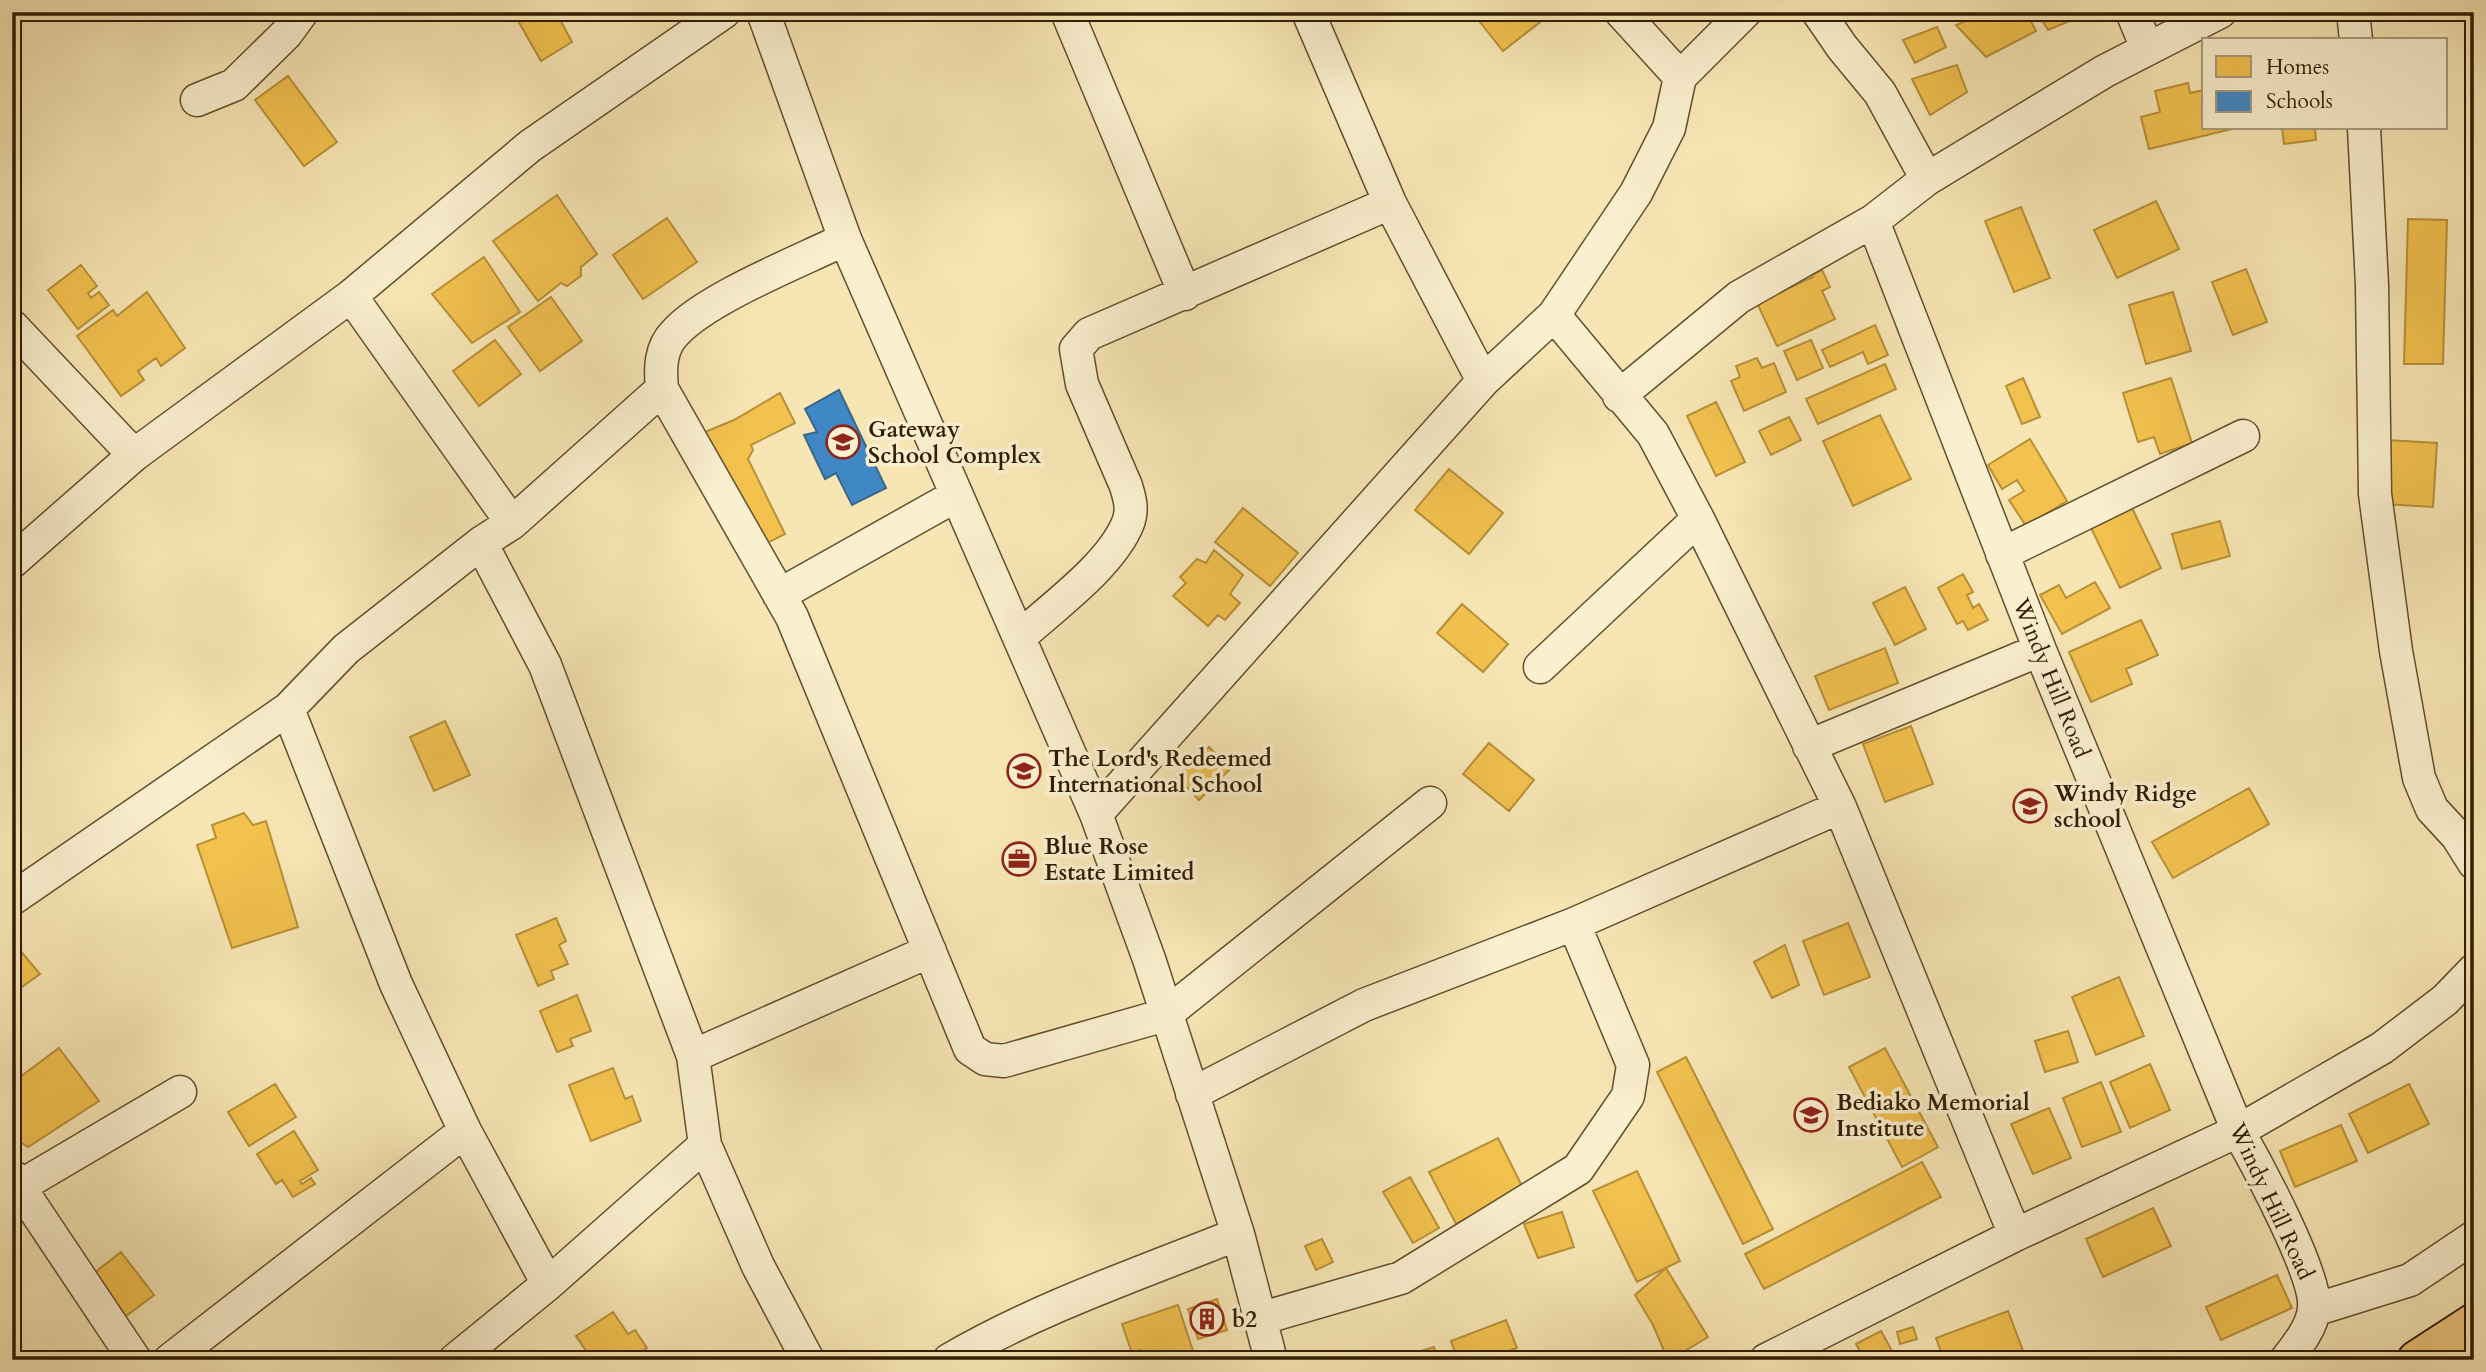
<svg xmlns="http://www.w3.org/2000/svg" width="2486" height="1372" viewBox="0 0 2486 1372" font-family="Cardo,serif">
<rect width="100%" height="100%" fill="#f7e6b4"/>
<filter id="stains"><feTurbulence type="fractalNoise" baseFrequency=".00286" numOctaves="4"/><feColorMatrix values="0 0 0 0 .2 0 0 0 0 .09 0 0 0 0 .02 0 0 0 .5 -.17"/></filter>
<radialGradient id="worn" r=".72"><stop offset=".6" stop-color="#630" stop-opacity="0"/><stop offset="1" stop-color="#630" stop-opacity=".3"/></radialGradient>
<path fill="#f2c14e" stroke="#b89037" stroke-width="2" d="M513,12H556L572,42L541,61Z
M1472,12H1553L1503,51Z
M1987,12H2026L2036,31L1986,57L1956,25Z
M2037,12H2091L2048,30Z
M1937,27L1946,47L1915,63L1903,40Z
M1957,65L1967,92L1930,115L1912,79Z
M288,76L337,142L304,166L255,100Z
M2188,83L2190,93L2204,90V128H2236L2149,149L2141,117L2160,112L2155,91Z
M2282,128H2315L2316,140L2284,144Z
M557,195L597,254L581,267V276L567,286L561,283L538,301L493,241Z
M2156,201L2179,249L2117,278L2094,230Z
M2021,207L2050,278L2014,292L1985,221Z
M667,218L697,262L643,299L613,255Z
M2408,219L2447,220L2443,364H2404Z
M484,257L520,312L472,343L432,294Z
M81,265L97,286L88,293L91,298L99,292L109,305L78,329L48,290Z
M2246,269L2267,322L2233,335L2212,282Z
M1822,270L1830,287L1822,291L1835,319L1777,346L1757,303L1813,277L1812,275Z
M147,292L185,348L161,366L156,358L138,371L144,380L121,396L77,336L113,310L117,316Z
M2173,292L2191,351L2146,364L2129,305Z
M551,297L582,341L540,371L508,327Z
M1875,325L1888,355L1868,364L1863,352L1830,367L1822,350Z
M495,340L521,374L479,406L453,371Z
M1811,340L1823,368L1797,380L1784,351Z
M1757,358L1762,368L1774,363L1786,392L1744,411L1731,381L1740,377L1736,366Z
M1885,364L1896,389L1818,424L1806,399Z
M2023,378L2040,417L2022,424L2006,386Z
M2171,378L2192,443L2160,454L2154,437L2138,442L2123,393Z
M780,393L795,423L751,445L753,450L748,459L785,534L761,546L700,434L734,420Z
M1716,402L1745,462L1716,476L1687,416Z
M1880,415L1911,479L1853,506L1823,441Z
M1789,417L1801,440L1771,455L1759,431Z
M2030,439L2067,501L2026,526L2009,500L2024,491L2017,480L2002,489L1988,465Z
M2387,440L2437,443L2433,507L2383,504Z
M1449,469L1503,513L1469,554L1415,510Z
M1243,508L1298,553L1270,586L1215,542Z
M2132,508L2161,568L2120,588L2091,528Z
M2220,521L2230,556L2182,569L2172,534Z
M1214,550L1243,575L1230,594L1240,603L1225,620L1218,615L1208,626L1173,596L1186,583L1180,577L1197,559L1206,563Z
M1963,574L1973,592L1967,595L1973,608L1979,604L1988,620L1968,630L1963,621L1957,624L1938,588Z
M2095,582L2110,608L2062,634L2040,595L2059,585L2066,598Z
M1905,587L1926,629L1895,645L1873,603Z
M1462,604L1508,644L1483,672L1437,633Z
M2141,620L2158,655L2126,669L2132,684L2091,702L2069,652Z
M1885,648L1898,683L1829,710L1815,676Z
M445,721L470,775L434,791L410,737Z
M1911,726L1933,784L1885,802L1863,744Z
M1489,743L1534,780L1509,811L1463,774Z
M1209,747L1230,769L1199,800L1177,777Z
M2249,788L2269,824L2173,878L2152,842Z
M244,813L253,825L266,821L298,927L232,948L197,845L216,838L212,825Z
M556,918L566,941L559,945L568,964L551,971L554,979L538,986L516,935Z
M1848,923L1870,977L1824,995L1803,941Z
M13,942L40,974L12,994V943Z
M1785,945L1799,985L1772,998L1754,962Z
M2119,977L2144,1036L2096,1055L2072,997Z
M577,995L591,1031L570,1039L573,1046L557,1052L540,1011Z
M2068,1031L2078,1062L2045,1072L2035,1041Z
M59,1048L99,1101L28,1147L12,1137V1083Z
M1885,1048L1938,1147L1902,1167L1849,1067Z
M1686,1057L1773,1229L1743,1244L1657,1072Z
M2150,1064L2170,1110L2130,1128L2110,1082Z
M613,1068L625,1099L632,1096L641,1121L591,1141L569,1085Z
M2101,1082L2121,1132L2082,1147L2063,1098Z
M275,1084L296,1117L249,1146L228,1112Z
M2409,1084L2429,1124L2368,1153L2349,1114Z
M2049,1108L2071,1158L2033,1174L2011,1124Z
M2341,1125L2357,1161L2295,1187L2280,1151Z
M294,1131L318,1170L300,1181L302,1184L311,1178L315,1184L293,1197L282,1180L276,1184L257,1154Z
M1498,1138L1524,1190L1456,1224L1429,1172Z
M1922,1162L1941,1197L1764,1289L1745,1254Z
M1637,1171L1680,1261L1637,1282L1593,1191Z
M1410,1177L1439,1228L1413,1243L1383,1192Z
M2153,1208L2171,1246L2103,1277L2086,1239Z
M1562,1212L1574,1247L1538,1258L1524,1224Z
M1322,1239L1333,1262L1316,1270L1305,1246Z
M121,1252L154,1295L122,1319L89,1277Z
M1666,1268L1708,1337L1670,1360H1668L1653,1325L1635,1295Z
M2277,1275L2292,1308L2221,1340L2206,1307Z
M1217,1299L1227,1330L1198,1339L1188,1309Z
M1178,1305L1196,1360H1144L1141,1350L1132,1353L1122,1324Z
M2008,1311L2025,1356L2015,1360H1944L1936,1338Z
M613,1312L628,1334L635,1330L647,1348L637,1355L640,1360H592L576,1336Z
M1506,1320L1517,1348L1485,1360H1458L1451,1341Z
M1913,1327L1917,1339L1900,1344L1897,1332Z
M1881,1331L1897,1360H1865L1856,1344Z
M1434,1347L1438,1360H1392Z"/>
<path fill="#3f88c5" stroke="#3b688a" stroke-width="2" d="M839,390L886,488L852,505L836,473L825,479L804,435L817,432L805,409Z"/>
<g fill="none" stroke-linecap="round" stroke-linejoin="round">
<defs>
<path id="minor" d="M763,12L845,239L1096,814L1149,959L1238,1234L1271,1360
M1067,12L1185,294
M1308,12L1390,203L1483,381
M1621,12L1680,77
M1818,12L1842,47L1880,93L1927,179
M2132,12L2147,48
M2353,12L2356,40
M197,100L234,85L286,34L302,12
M2364,128L2372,285L2375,494L2396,651L2419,778L2432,809L2457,836L2474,863
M1873,221L2040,650L2238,1131C2257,1164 2317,1275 2314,1308C2313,1326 2297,1346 2286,1360
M351,296L512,523
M1554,315L1653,434L1698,519L1840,807L2015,1235
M12,326L134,455
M662,389L792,617L970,1049L985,1059L1004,1061L1165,1015L1430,803
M1619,396L1739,297L1873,221L1927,179L2105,71L2220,12
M481,543L545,665L693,1056L705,1145L758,1266L808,1360
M2002,554L2243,436
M12,562L134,455L351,296L530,146L724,12
M779,595L957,495
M1021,636C1055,605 1111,565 1128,523C1133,510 1130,499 1126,486L1082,384L1076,349L1089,334L1390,203
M1540,667L1698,519
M288,709L396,984L465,1131L548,1284
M1809,746L2040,650
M1096,814L1483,381L1554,315L1636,193L1669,128L1680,77L1745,12
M12,899L288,709L346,649L481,543L512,523L662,389C660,369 660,348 675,333C706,298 801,261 845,239
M693,1056L930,951
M1192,1094L1364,1005L1574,924L1840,807
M12,1176L135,1360
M12,1191L180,1092
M2314,1310L2410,1280L2474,1237
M1259,1319L1401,1278L1578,1169L1628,1096L1633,1065L1574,924
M170,1360L465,1131
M455,1360L548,1284L705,1145
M949,1360C1040,1307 1141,1273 1238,1234
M1766,1360L2015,1235L2238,1131L2382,1048L2445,1000L2474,970"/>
<path id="highway" d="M2417,1360L2474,1323"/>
</defs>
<use href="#minor" stroke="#624f2e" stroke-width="35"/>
<use href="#highway" stroke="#311d02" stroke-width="42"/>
<use href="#minor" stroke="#faefce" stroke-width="32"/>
<use href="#highway" stroke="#ecc37a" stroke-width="38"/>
</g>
<defs>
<symbol id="school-ring" viewBox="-11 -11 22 22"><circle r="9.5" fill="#faefce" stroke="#8f2418" stroke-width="1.5"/><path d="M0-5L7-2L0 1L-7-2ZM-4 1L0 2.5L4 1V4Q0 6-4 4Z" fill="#8f2418"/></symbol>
<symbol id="office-ring" viewBox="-11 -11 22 22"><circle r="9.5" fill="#faefce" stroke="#8f2418" stroke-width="1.5"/><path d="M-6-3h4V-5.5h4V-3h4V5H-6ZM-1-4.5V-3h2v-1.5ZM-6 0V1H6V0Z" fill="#8f2418"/></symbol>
<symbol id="building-ring" viewBox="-11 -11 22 22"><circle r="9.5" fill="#faefce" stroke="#8f2418" stroke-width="1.5"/><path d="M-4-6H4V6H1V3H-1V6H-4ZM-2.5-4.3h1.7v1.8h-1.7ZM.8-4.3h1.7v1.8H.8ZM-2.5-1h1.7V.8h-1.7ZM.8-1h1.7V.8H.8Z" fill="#8f2418"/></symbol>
</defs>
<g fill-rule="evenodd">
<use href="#school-ring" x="824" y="423" width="38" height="38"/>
<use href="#school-ring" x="1005" y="752" width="38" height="38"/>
<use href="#school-ring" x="2011" y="787" width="38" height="38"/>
<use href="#office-ring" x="1000" y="840" width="38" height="38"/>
<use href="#school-ring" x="1792" y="1096" width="38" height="38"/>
<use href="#building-ring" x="1188" y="1300" width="38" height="38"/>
</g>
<g text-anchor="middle" stroke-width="7" stroke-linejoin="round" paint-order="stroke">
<g font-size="23" font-weight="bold" fill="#311d02" stroke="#faefce" text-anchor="start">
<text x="868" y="437">Gateway<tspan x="868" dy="26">School Complex</tspan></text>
<text x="1048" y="766">The Lord's Redeemed<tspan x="1048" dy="26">International School</tspan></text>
<text x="2054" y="801">Windy Ridge<tspan x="2054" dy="26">school</tspan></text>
<text x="1044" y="854">Blue Rose<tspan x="1044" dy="26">Estate Limited</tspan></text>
<text x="1836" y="1110">Bediako Memorial<tspan x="1836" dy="26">Institute</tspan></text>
<text x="1232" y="1327">b2</text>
</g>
<g font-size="23" fill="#311d02" stroke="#faefce">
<text transform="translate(2052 678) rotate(68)" y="8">Windy Hill Road</text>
<text transform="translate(2272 1201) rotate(65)" y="8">Windy Hill Road</text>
</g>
</g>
<rect width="2486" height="1372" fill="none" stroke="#f7e6b4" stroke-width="42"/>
<rect x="14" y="14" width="2458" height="1344" fill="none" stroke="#311d02" stroke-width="3.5"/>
<rect x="21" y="21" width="2444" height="1330" fill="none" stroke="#311d02" stroke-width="2"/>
<rect x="2202" y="38" width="245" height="91" fill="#faefce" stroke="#aa9b7c" stroke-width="2"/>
<rect x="2216" y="56" width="35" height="21" fill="#f2c14e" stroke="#aa9b7c" stroke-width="2"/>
<text x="2266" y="74" font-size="21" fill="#311d02">Homes</text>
<rect x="2216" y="91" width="35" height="21" fill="#3f88c5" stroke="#aa9b7c" stroke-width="2"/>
<text x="2266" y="108" font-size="21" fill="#311d02">Schools</text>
<rect width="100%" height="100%" filter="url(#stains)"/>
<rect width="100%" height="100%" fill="url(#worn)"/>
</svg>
